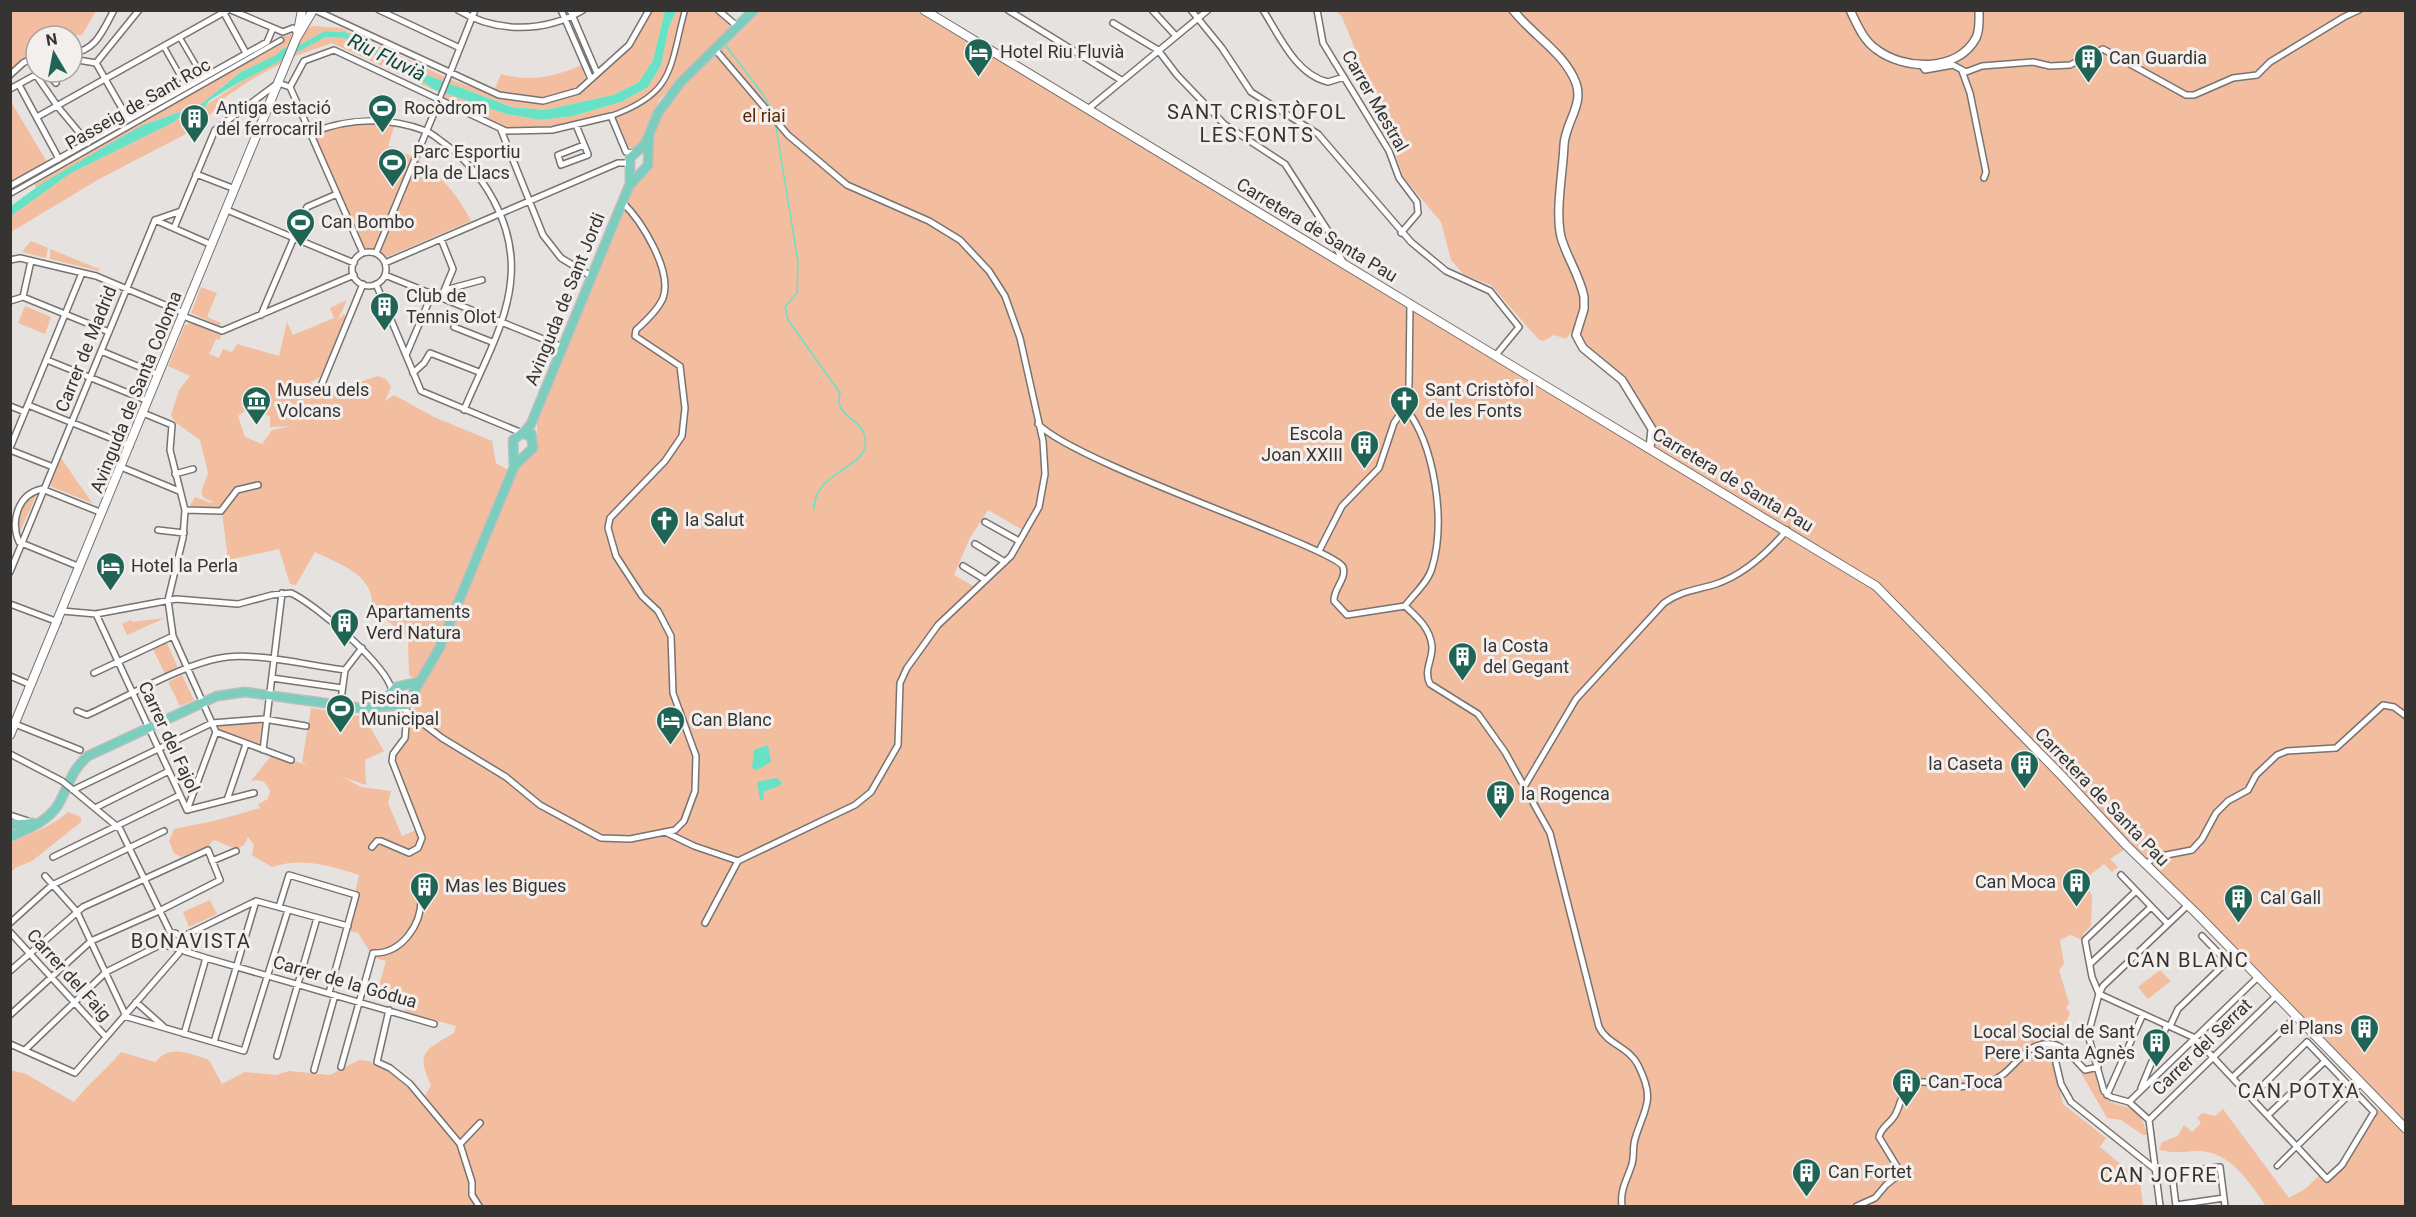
<svg xmlns="http://www.w3.org/2000/svg" width="2416" height="1217" viewBox="0 0 2416 1217" font-family="Roboto,sans-serif">
<rect width="100%" height="100%" fill="#e6e2df"/>
<path fill="#f3bd9f" fill-rule="evenodd" d="M11,11H96L82,35L36,36V53L16,65L11,74Z
M652,11H665L653,60L639,82L613,95L545,110L513,107L422,73L345,32L325,31L303,43L284,48L276,55L241,72L200,105L143,125L36,188L30,174L11,184L10,100L47,162L29,172L116,127L118,132L272,45L277,39L313,26L341,28L447,78L501,98L550,102L581,91L632,46Z
M676,11H717L734,24L659,100L642,142L633,149L625,145L611,114L566,125L509,129L443,100L445,95L332,43L295,56L254,78L227,96L211,114L184,135L101,178L11,232V216L71,173L172,123L186,113L196,112L245,79L326,37L344,38L414,75L433,89L506,114L541,120L573,116L621,102L648,87L661,65L669,27Z
M758,11H918L1643,448L1651,436C1640,397 1608,370 1578,346L1576,326L1566,339L1554,335L1543,341L1538,339L1491,285L1464,275L1451,260L1441,222L1404,178L1394,151L1378,123L1375,98L1342,17L1336,11H2405V1206H2266C2249,1182 2230,1150 2196,1151C2182,1152 2172,1153 2159,1150L2162,1142L2178,1136L2184,1125L2192,1132L2201,1123L2197,1118L2202,1113L2215,1116L2223,1109L2289,1198L2305,1189L2321,1174L2325,1178L2355,1149L2382,1104L2130,846L2110,859L2118,867L2112,872L2104,864L2084,880L2092,896L2091,926L2083,934L2084,938L2082,940L2071,935L2060,940L2064,964L2059,970L2069,1003L2066,1008L2070,1012L2059,1044L2085,1066H2091L2094,1062C2096,1072 2096,1088 2103,1095C2117,1113 2139,1096 2147,1135H2143L2121,1120L2107,1118L2072,1057L2052,1045L2026,1053L2029,1057L2051,1049L2063,1104L2106,1138L2100,1147L2140,1180L2143,1206H11L10,1070L26,1074L74,1102C89,1083 106,1070 121,1052L155,1062C171,1044 188,1053 209,1060L222,1084L245,1072L276,1075L289,1071L330,1075L359,1060L369,1061L389,1072L423,1100L431,1085C415,1051 426,1050 454,1033L456,1026L405,1012L408,999L378,990L386,961L369,956L370,952L358,933L349,931L350,925L346,920L352,907L359,875C329,866 303,857 272,867L252,855L254,845L248,837L244,845L236,849L214,840L208,846L181,857L174,853L169,841L174,829L214,821L260,808L258,804L268,799L270,791C266,781 261,779 251,781L271,756L289,763L290,760L307,765L302,762L311,708L364,717L384,751L365,760L366,785L342,777L361,787L391,791L388,803L402,836L416,830L403,802L390,759L404,738L402,716L415,708V696L423,685L409,675L408,639L372,607C375,575 339,564 315,552L296,585L290,584L279,549L228,560L222,512L188,509L195,497L211,503L213,501C193,497 205,486 208,473L200,440L175,422L171,415L179,390L190,376L168,366L185,325L192,323L221,335L220,340L216,339L209,354L219,358L223,349L232,352L237,344L279,356L287,322L293,335L334,318L330,308L347,300L337,321L344,314L346,317L322,376L311,382L314,389L323,393L324,390H334L378,376L386,379L391,387L385,401L394,395L434,417L492,441L496,463L515,474L521,463L537,449V420L632,189L652,168C652,159 650,148 652,140C665,89 723,46 758,11ZM247,410L270,416V427L292,426L272,430L262,444L245,437L238,416ZM988,510L1023,530L1012,551L973,586L954,575L970,538Z
M582,65L586,80C561,102 524,103 494,91L501,74C531,82 554,77 582,65Z
M395,123L388,146C426,159 453,185 471,221L387,257L378,252L364,251L313,134L337,124Z
M31,241L48,248L46,258L22,252Z
M50,249L99,269V271L50,259Z
M201,287L217,293L207,317L221,323L220,326L191,313Z
M25,306L51,317L45,334L18,323Z
M61,458L90,500L94,504L50,486Z
M36,492L37,494L18,536C16,516 21,505 36,492Z
M165,618L127,635L122,624L131,620L132,622Z
M167,643L178,668L165,674L153,649Z
M182,675L194,700L180,706L168,682Z
M262,722L259,746L221,731L217,726Z
M68,812L81,817V822L32,861L15,868L11,872V843C30,833 52,827 68,812Z
M210,900L217,914L189,927L183,912Z
M2160,970L2171,981L2148,999L2138,987Z"/>
<path fill="#67e2c6" d="M665,11H676L669,27L661,65L648,87L621,102L573,116L541,120L506,114L433,89L414,75L344,38L326,37L238,83L210,100L203,109L186,113L172,123L71,173L11,216V206L41,184L118,139L143,125L200,105L241,72L276,55L284,48L303,43L325,31L345,32L422,73L512,107L545,110L613,95L639,82L653,60Z
M768,745L771,762L757,770L752,768L754,750Z
M776,778L781,781V785L763,792L764,800H760L757,782Z"/>
<g fill="none" stroke-linecap="round" stroke-linejoin="round">
<path stroke="#67e2c6" stroke-width="1.5" d="M726,46L763,94L775,117
M775,121L798,262L797,293L785,307L788,320L840,393C832,420 870,417 865,447C861,468 814,474 814,509"/>
<defs>
<path id="pedestrian" d="M180,38L203,77
M164,47L186,86
M439,100L450,73
M611,116C675,93 669,69 685,10
M10,194L281,40
M2277,1166L2297,1146"/>
<path id="minor" d="M231,10L283,32L293,28L297,33
M315,10L499,95L543,101L578,91L629,45L649,10
M379,10L460,48
M458,10C496,33 545,33 583,10
M561,10L591,79
M570,10L597,73
M718,10L737,26
M1008,10L1121,80
M1152,10L1176,36
M1191,10L1222,48L1251,92L1318,134L1411,242L1446,271L1490,291L1519,327L1496,355
M1263,10C1279,35 1296,75 1328,82L1344,77
M1317,10L1323,43L1389,151L1399,178L1417,202L1418,213L1401,233
M224,13L246,53
M1113,23L1158,50L1177,75L1224,124L1285,164L1330,234L1343,262
M72,53C96,51 103,30 114,10
M72,59L96,63
M96,63L139,10
M96,63L128,119
M1922,66L1925,70L1953,65L1966,72L1982,66L2033,62L2050,66L2070,65L2103,49L2186,95H2194L2233,78L2257,75L2270,62L2344,17L2359,10
M1962,71L1970,93L1986,172L1984,178
M46,72L56,83
M450,73L475,10
M10,75L23,63L36,56
M36,75L58,107L88,143
M19,85L59,159
M290,87L304,61L334,50L506,131L552,130L611,116L626,152L634,153
M10,89L41,72
M1088,109L1208,10
M37,117L228,10
M576,125L588,154V155L561,165L558,155L584,145
M501,130L543,235L561,258L591,276
M311,133C348,118 388,117 426,131C431,133 437,138 441,141C484,171 515,224 511,277C508,323 481,368 464,410
M196,174L235,189
M10,186L267,42L273,28
M227,210L354,263
M155,220L212,245
M155,220L181,211
M174,228L215,130L278,83L290,87L363,253
M441,239L453,269L441,298
M352 269a17 17 0 1 1 34 0a17 17 0 1 1-34 0Z
M376,253L439,101
M10,260L20,258L96,276L184,313
M385,263L618,163H629
M385,275L563,347
M376,284L421,391L522,433
M445,290L482,280
M23,297L109,332
M23,297L31,261
M10,301L23,297
M261,315L307,207L337,194
M183,316L222,331L354,275
M454,327L492,342
M101,351L159,375
M406,355L432,294
M47,360L148,401
M413,373L424,363L430,353L479,372
M319,391L363,284
M28,405L130,446
M10,406L25,412
M1405,407C1435,445 1446,521 1432,568C1428,582 1414,594 1405,606
M143,413L172,425L170,450L185,510L183,538L168,600L173,636L216,732L291,760
M1038,424C1078,465 1336,548 1343,567C1347,579 1333,589 1334,601L1347,615L1405,606C1417,617 1430,628 1432,646C1433,659 1423,671 1430,684L1478,714L1505,752L1550,833L1599,1027C1607,1044 1629,1047 1638,1065C1656,1101 1645,1106 1635,1139C1632,1149 1635,1158 1631,1167C1626,1182 1620,1190 1622,1206
M10,448L82,273
M10,450L53,467
M121,467L179,491
M175,474L193,469
M185,510L221,511L237,490L258,485
M985,522L1019,541
M158,530L184,533
M975,544L1005,562
M1319,551L1342,506L1379,468L1394,423L1405,407L1409,385L1410,303
M963,566L984,579
M80,567L19,542C10,521 18,494 42,489L102,513
M10,572L155,220
M10,604L58,622
M62,611L96,614L176,599L238,604L272,595L291,593C315,604 387,665 392,691
M96,614L187,810
M94,673L173,636
M10,676L31,685
M272,678L342,688
M400,706L442,738L506,777L540,805L601,838L630,839L675,830L684,821L695,791L696,756L673,693L671,636L658,611L642,596L616,556L608,528L610,518L665,461L682,436L685,408L680,366L635,336L636,330C645,322 658,310 663,298C673,271 641,220 622,202
M340,707L345,670L362,648
M77,711L87,715C125,698 188,661 227,657C260,653 310,666 345,670
M15,724L80,750
M263,750L282,593
M10,754L62,781
M1524,787L1576,699L1664,603C1680,591 1697,590 1716,584C1743,575 1769,551 1787,530
M72,789L120,829L171,934
M73,790L212,723L264,719L306,726
M227,800L246,744
M95,808L169,771
M187,810L216,732
M187,810L254,793
M10,815L28,821
M665,832L694,846L738,861
M372,847L377,841H381L409,853L418,848L422,838L392,761L393,754L405,738L407,712
M53,857L180,795
M212,861L236,851
M2145,864L2156,857L2192,850L2202,839L2216,813L2228,801L2248,790L2256,775L2277,755L2287,751L2336,748L2383,705L2394,707L2406,716
M2121,875L2168,924
M45,876L77,912L125,1014
M2136,891L2085,940L2092,977L2099,994L2088,1035L2104,1091L2111,1097L2129,1102L2149,1120L2160,1206
M2188,905L2103,986L2099,994L2195,1038L2327,1179L2342,1165L2374,1112L2307,1042L2251,1097
M279,907L289,875L356,895L329,993
M10,923L52,885L164,831
M705,923L738,861L855,805L871,792L898,745L900,683L907,668L938,625L1011,556L1039,507L1045,474L1043,441L1020,338L1005,296L989,271L960,240L929,221L847,185L788,135L714,48
M10,932L106,1037
M2202,936L2227,962
M182,937L256,901L348,926
M180,946L184,951L206,958L434,1024
M2090,964L2151,907
M10,971L83,907L208,850L220,880L159,911L91,941L10,1015
M136,1002L163,1026
M389,1010L377,1062L390,1068L410,1084L460,1144L472,1182V1195L479,1206
M124,1016L244,1051L288,910
M2170,1026L2178,1009L2235,954
M184,1034L206,958
M214,1042L256,901
M10,1044L75,1073L179,953L182,937L175,933L167,939L168,946L178,948
M2056,1045V1063L2061,1084L2071,1102L2161,1174L2220,1167L2225,1206
M26,1049L106,972L166,942
M277,1056L317,918
M341,1067L373,953C402,954 422,924 421,898
M314,1070L335,995
M2233,1077L2296,1017
M2141,1088L2167,1025
M2107,1095L2143,1014
M2129,1102L2258,977
M2268,1115L2325,1061
M2149,1120L2276,996
M460,1144L480,1123
M2297,1146L2361,1083
M2172,1173L2176,1206
M2176,1205L2224,1198
M1857,1206L1875,1198L1886,1185L1901,1173L1879,1137C1881,1127 1890,1124 1895,1115C1901,1105 1901,1090 1913,1084C1923,1079 1935,1085 1945,1086C1959,1088 1977,1086 1991,1081C2014,1074 2024,1040 2052,1044C2065,1046 2076,1061 2085,1070L2098,1067"/>
<path id="tertiary" d="M1513,10C1533,36 1564,52 1576,83C1584,105 1565,123 1564,145C1563,172 1555,211 1561,237C1567,258 1580,276 1584,297V309L1576,335L1583,348L1622,380L1652,429L1650,448
M1850,10C1857,24 1863,40 1876,49C1903,70 1957,73 1976,38C1980,30 1979,20 1979,10"/>
<path id="secondary" d="M924,10L1876,586L2062,776L2126,845L2197,914L2406,1129
M297,37L302,10
M10,735L296,39L313,10"/>
<path id="primary" d="M630,183V158L645,144L658,113L681,82L754,10
M524,433L531,424L629,186L648,165L649,135
M515,465L533,448L531,433
M381,705L396,687L418,682
M10,825L33,823
M10,837C28,829 47,822 58,805C68,788 71,770 88,756L217,696L245,692L361,708L406,705L439,649L514,467L513,440L522,433L532,437"/>
</defs>
<use href="#pedestrian" stroke="#777371" stroke-width="7"/>
<use href="#minor" stroke="#777371" stroke-width="8"/>
<use href="#tertiary" stroke="#777371" stroke-width="10"/>
<use href="#secondary" stroke="#777371" stroke-width="10"/>
<use href="#primary" stroke="#bfbebe" stroke-width="11"/>
<use href="#pedestrian" stroke="#fff" stroke-width="4"/>
<use href="#minor" stroke="#fff" stroke-width="5"/>
<use href="#tertiary" stroke="#fff" stroke-width="7"/>
<use href="#secondary" stroke="#fff" stroke-width="8"/>
<use href="#primary" stroke="#7bcdbd" stroke-width="8"/>
<defs>
<path id="minor-bridge" d="M62,781L72,789"/>
</defs>
<use href="#minor-bridge" stroke="#777371" stroke-width="8" stroke-linecap="butt"/>
<use href="#minor-bridge" stroke="#fff" stroke-width="5"/>
</g>
<defs>
<symbol id="hotel-pin" viewBox="-11 -11 22 30"><path d="M0 17L-7.5 6A9.5 9.5 0 1 1 7.5 6Z" fill="#1f6455" stroke="#f3efed"/><path d="M-6-4.5h1.5V1H6V5H4.5V3h-9V5H-6ZM-4 0a1.8 1.8 0 1 1 3.6 0ZM.5 0V-2.5h3Q6-2.5 6 0Z" fill="#fff"/></symbol>
<symbol id="building-pin" viewBox="-11 -11 22 30"><path d="M0 17L-7.5 6A9.5 9.5 0 1 1 7.5 6Z" fill="#1f6455" stroke="#f3efed"/><path d="M-4-6H4V6H1V3H-1V6H-4ZM-2.5-4.3h1.7v1.8h-1.7ZM.8-4.3h1.7v1.8H.8ZM-2.5-1h1.7V.8h-1.7ZM.8-1h1.7V.8H.8Z" fill="#fff"/></symbol>
<symbol id="stadium-pin" viewBox="-11 -11 22 30"><path d="M0 17L-7.5 6A9.5 9.5 0 1 1 7.5 6Z" fill="#1f6455" stroke="#f3efed"/><path d="M0-5a6.5 5 0 1 0 0 10a6.5 5 0 1 0 0-10ZM-3.5-1.8h7v3.6h-7Z" fill="#fff"/></symbol>
<symbol id="museum-pin" viewBox="-11 -11 22 30"><path d="M0 17L-7.5 6A9.5 9.5 0 1 1 7.5 6Z" fill="#1f6455" stroke="#f3efed"/><path d="M0-6L6-3V-2H-6V-3ZM-5-1h2V3h-2ZM-1-1h2V3h-2ZM3-1h2V3H3ZM-6 4H6V6H-6Z" fill="#fff"/></symbol>
<symbol id="church-pin" viewBox="-11 -11 22 30"><path d="M0 17L-7.5 6A9.5 9.5 0 1 1 7.5 6Z" fill="#1f6455" stroke="#f3efed"/><path d="M-1.2-6h2.4v3.5h3.3v2.4h-3.3V6h-2.4V-.1h-3.3v-2.4h3.3Z" fill="#fff"/></symbol>
</defs>
<g fill-rule="evenodd">
<use href="#hotel-pin" x="962" y="36" width="33" height="45"/>
<use href="#building-pin" x="2072" y="42" width="33" height="45"/>
<use href="#stadium-pin" x="366" y="92" width="33" height="45"/>
<use href="#building-pin" x="178" y="102" width="33" height="45"/>
<use href="#stadium-pin" x="376" y="146" width="33" height="45"/>
<use href="#stadium-pin" x="284" y="206" width="33" height="45"/>
<use href="#building-pin" x="368" y="290" width="33" height="45"/>
<use href="#museum-pin" x="240" y="384" width="33" height="45"/>
<use href="#church-pin" x="1388" y="384" width="33" height="45"/>
<use href="#building-pin" x="1348" y="428" width="33" height="45"/>
<use href="#church-pin" x="648" y="504" width="33" height="45"/>
<use href="#hotel-pin" x="94" y="550" width="33" height="45"/>
<use href="#building-pin" x="328" y="606" width="33" height="45"/>
<use href="#building-pin" x="1446" y="640" width="33" height="45"/>
<use href="#stadium-pin" x="324" y="692" width="33" height="45"/>
<use href="#hotel-pin" x="654" y="704" width="33" height="45"/>
<use href="#building-pin" x="2008" y="748" width="33" height="45"/>
<use href="#building-pin" x="1484" y="778" width="33" height="45"/>
<use href="#building-pin" x="2060" y="866" width="33" height="45"/>
<use href="#building-pin" x="408" y="870" width="33" height="45"/>
<use href="#building-pin" x="2222" y="882" width="33" height="45"/>
<use href="#building-pin" x="2348" y="1012" width="33" height="45"/>
<use href="#building-pin" x="2140" y="1026" width="33" height="45"/>
<use href="#building-pin" x="1890" y="1066" width="33" height="45"/>
<use href="#building-pin" x="1790" y="1156" width="33" height="45"/>
</g>
<g text-anchor="middle" stroke-width="6" stroke-linejoin="round" paint-order="stroke">
<g font-size="18" fill="#363433" stroke="#f3efed" text-anchor="start">
<text x="1000" y="58">Hotel Riu Fluvià</text>
<text x="2109" y="64">Can Guardia</text>
<text x="216" y="114">Antiga estació<tspan x="216" dy="21">del ferrocarril</tspan></text>
<text x="404" y="114">Rocòdrom</text>
<text x="413" y="158">Parc Esportiu<tspan x="413" dy="21">Pla de Llacs</tspan></text>
<text x="321" y="228">Can Bombo</text>
<text x="406" y="302">Club de<tspan x="406" dy="21">Tennis Olot</tspan></text>
<text x="277" y="396">Museu dels<tspan x="277" dy="21">Volcans</tspan></text>
<text x="1425" y="396">Sant Cristòfol<tspan x="1425" dy="21">de les Fonts</tspan></text>
<text x="1343" y="440" text-anchor="end">Escola<tspan x="1343" dy="21">Joan XXIII</tspan></text>
<text x="685" y="526">la Salut</text>
<text x="131" y="572">Hotel la Perla</text>
<text x="366" y="618">Apartaments<tspan x="366" dy="21">Verd Natura</tspan></text>
<text x="1483" y="652">la Costa<tspan x="1483" dy="21">del Gegant</tspan></text>
<text x="361" y="704">Piscina<tspan x="361" dy="21">Municipal</tspan></text>
<text x="691" y="726">Can Blanc</text>
<text x="2003" y="770" text-anchor="end">la Caseta</text>
<text x="1521" y="800">la Rogenca</text>
<text x="2056" y="888" text-anchor="end">Can Moca</text>
<text x="445" y="892">Mas les Bigues</text>
<text x="2260" y="904">Cal Gall</text>
<text x="2343" y="1034" text-anchor="end">el Plans</text>
<text x="2135" y="1038" text-anchor="end">Local Social de Sant<tspan x="2135" dy="21">Pere i Santa Agnès</tspan></text>
<text x="1928" y="1088">Can Toca</text>
<text x="1828" y="1178">Can Fortet</text>
</g>
<g font-size="18" fill="#363433" stroke="#f3efed">
<text transform="translate(1375 101) rotate(60)" y="6">Carrer Mestral</text>
<text transform="translate(138 104) rotate(-30)" y="6">Passeig de Sant Roc</text>
<text transform="translate(1317 230) rotate(31)" y="6">Carretera de Santa Pau</text>
<text transform="translate(565 299) rotate(-68)" y="6">Avinguda de Sant Jordi</text>
<text transform="translate(86 349) rotate(-68)" y="6">Carrer de Madrid</text>
<text transform="translate(136 392) rotate(-68)" y="6">Avinguda de Santa Coloma</text>
<text transform="translate(1733 480) rotate(31)" y="6">Carretera de Santa Pau</text>
<text transform="translate(169 737) rotate(65)" y="6">Carrer del Fajol</text>
<text transform="translate(2102 797) rotate(46)" y="6">Carretera de Santa Pau</text>
<text transform="translate(69 975) rotate(48)" y="6">Carrer del Faig</text>
<text transform="translate(345 982) rotate(16)" y="6">Carrer de la Gódua</text>
<text transform="translate(2202 1047) rotate(-44)" y="6">Carrer del Serrat</text>
</g>
<g font-size="18" fill="#5c2902" stroke="#f3efed">
<text x="764" y="122">el riai</text>
</g>
<g font-size="20" font-style="italic" fill="#0f463b" stroke="#f3efed">
<text transform="translate(387 57) rotate(26)" y="7">Riu Fluvià</text>
</g>
<g font-size="20" letter-spacing="1.5" fill="#363433" stroke="#f3efed">
<text x="1257" y="119">SANT CRISTÒFOL<tspan x="1257" dy="23">LES FONTS</tspan></text>
<text x="191" y="948">BONAVISTA</text>
<text x="2188" y="967">CAN BLANC</text>
<text x="2299" y="1098">CAN POTXA</text>
<text x="2159" y="1182">CAN JOFRE</text>
</g>
</g>
<rect width="2416" height="1217" fill="none" stroke="#363433" stroke-width="24"/>
<g transform="translate(54 54) rotate(350)"><circle r="28" fill="#f3efed" stroke="#a7a4a3" stroke-width="1.5"/>
<path d="M0-4.5L10 22L0 15L-10 22Z" fill="#1f6455"/>
<text y="-9" font-size="16" font-weight="bold" text-anchor="middle" fill="#363433">N</text>
</g>
</svg>
